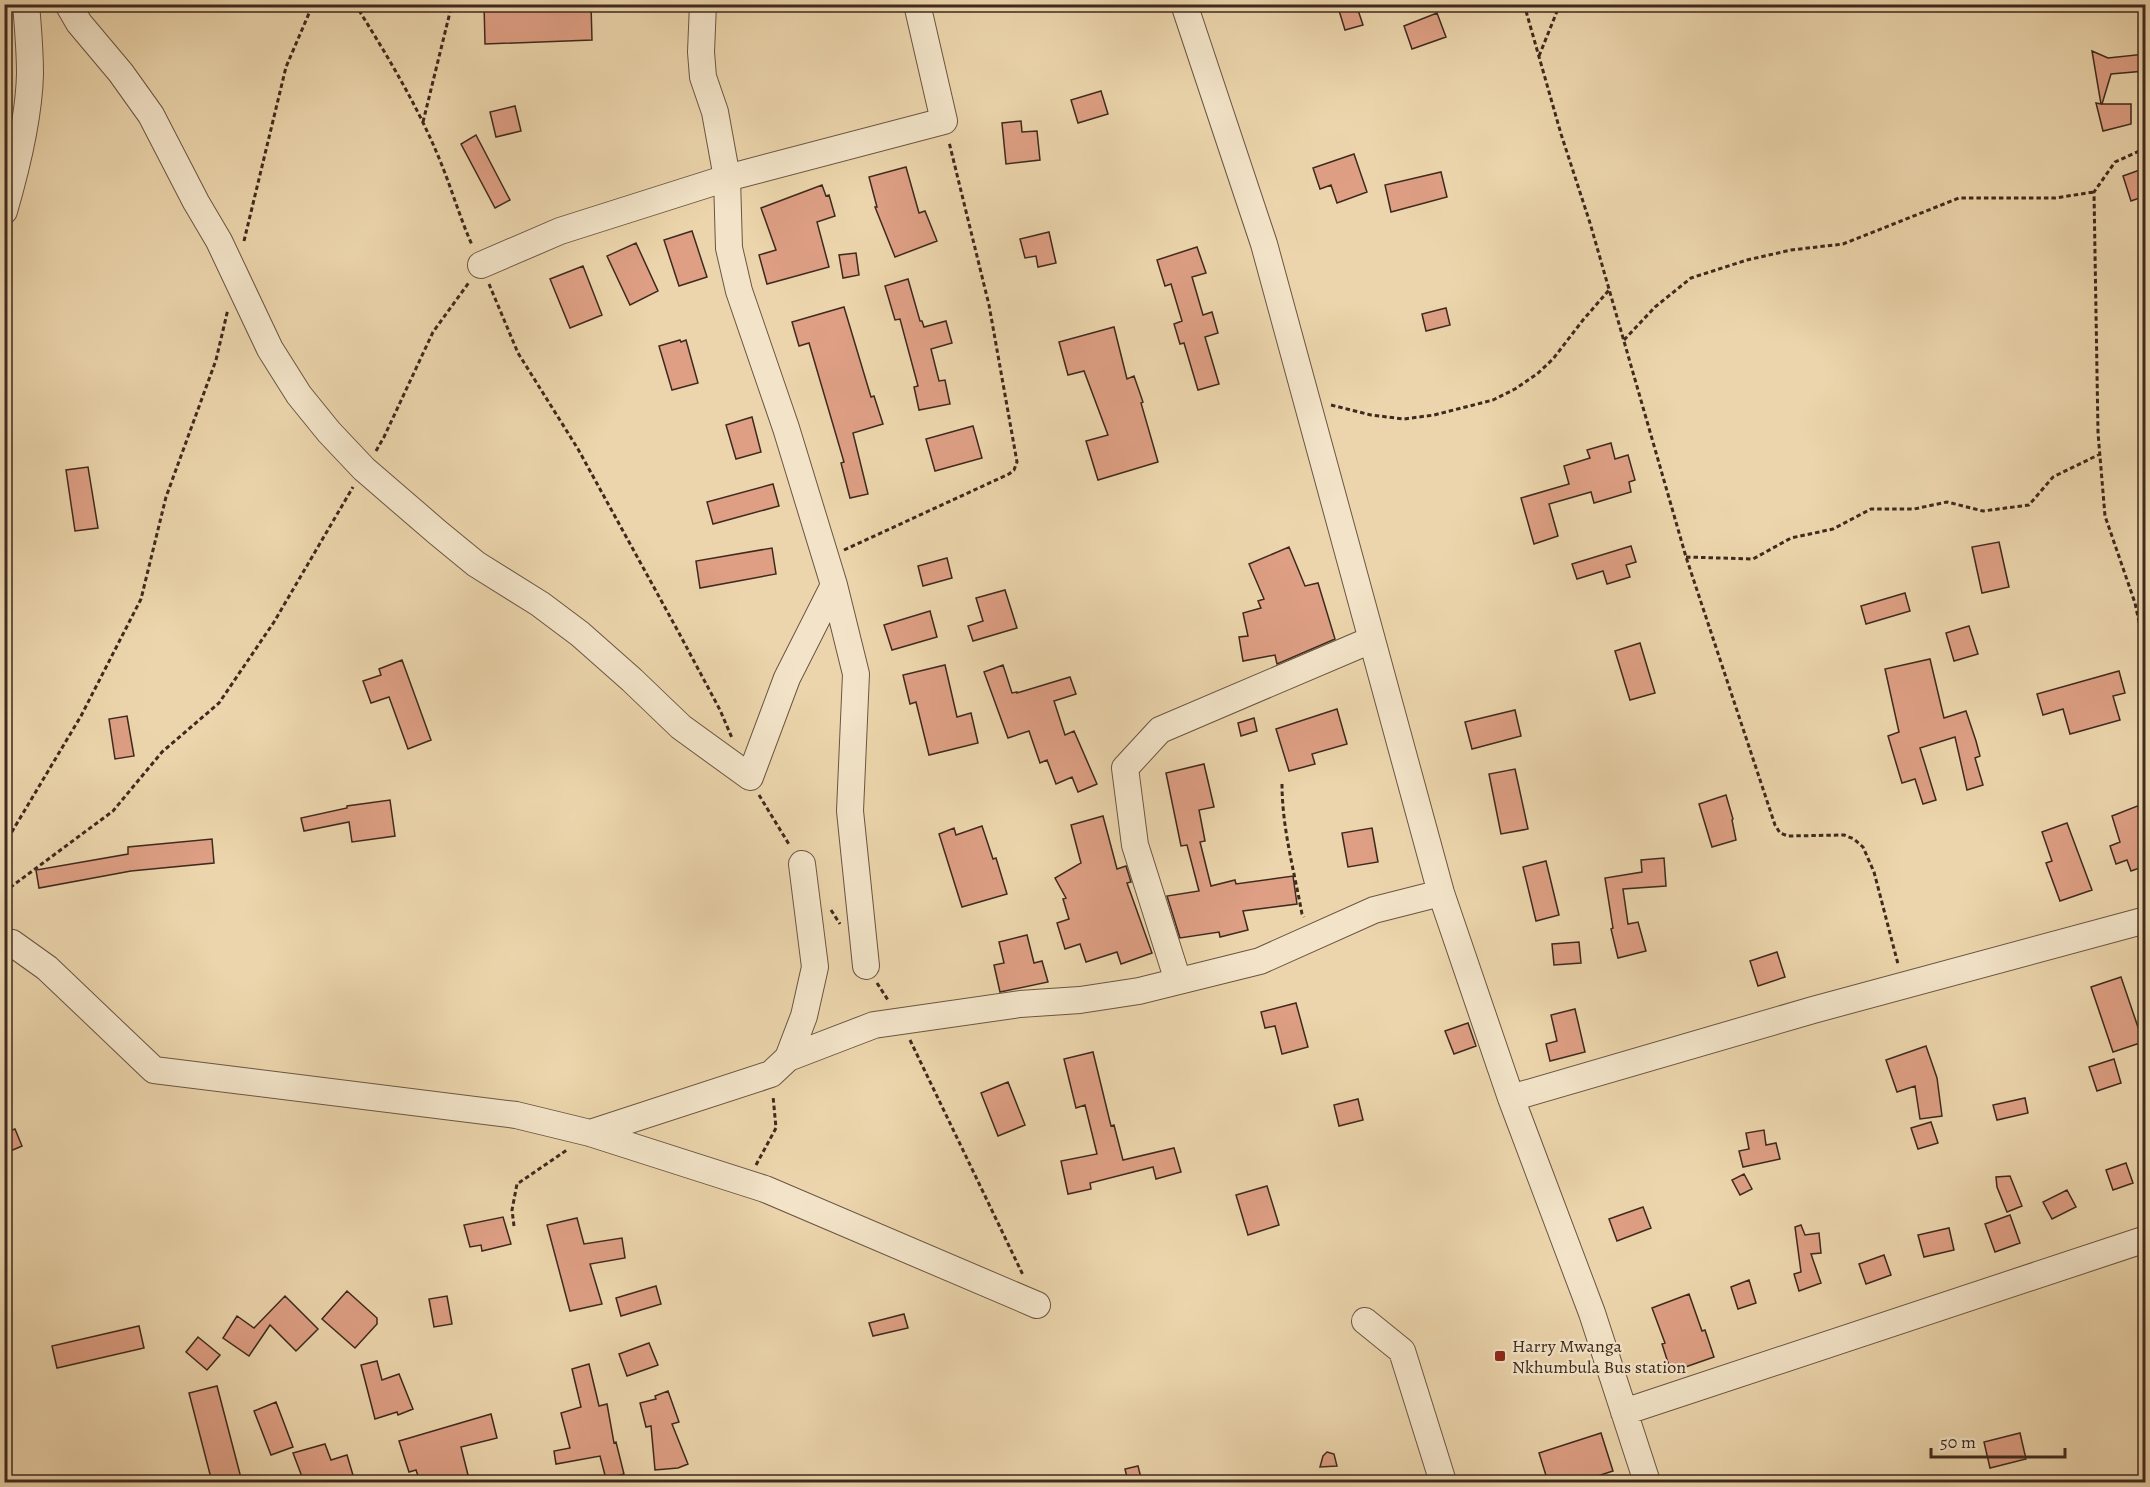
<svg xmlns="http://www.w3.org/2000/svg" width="2150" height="1487" viewBox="0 0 2150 1487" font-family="Alegreya,serif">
<rect width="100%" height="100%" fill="#ecd5ac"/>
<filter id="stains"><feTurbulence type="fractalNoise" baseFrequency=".00333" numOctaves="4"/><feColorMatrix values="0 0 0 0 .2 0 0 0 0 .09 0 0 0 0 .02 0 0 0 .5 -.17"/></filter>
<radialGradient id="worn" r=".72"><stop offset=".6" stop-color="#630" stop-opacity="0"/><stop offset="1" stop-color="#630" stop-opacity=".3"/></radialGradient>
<path fill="#de9f84" stroke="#3e2a1e" stroke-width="1.5" d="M484,4H591L592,40L485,44Z
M1337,4H1356L1363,25L1345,30Z
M1437,13L1446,37L1412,49L1404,26Z
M2092,51L2108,58L2145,54V71L2111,74L2102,104H2131V124L2103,131L2096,103L2101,104Z
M1101,91L1108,114L1078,123L1071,100Z
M515,106L521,131L496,137L490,112Z
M1021,121L1022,132L1037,131L1040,160L1006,164L1002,123Z
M476,135L510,200L495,208L461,144Z
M1354,154L1367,192L1337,203L1331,185L1320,189L1313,168Z
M906,167L919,213L925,211L937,241L895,257L875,207H877L869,177Z
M2145,168V196L2131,201L2123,176Z
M1441,172L1447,197L1391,212L1385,185Z
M822,185L826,196L829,195L835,216L817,222L829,267L767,284L759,255L776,250L761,208Z
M692,231L707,277L679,286L664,240Z
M1049,232L1056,263L1038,267L1036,256L1025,258L1020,239Z
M636,243L658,291L630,305L607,256Z
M1197,247L1206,273L1192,277L1203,315L1212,312L1218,333L1205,337L1219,384L1198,390L1184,343L1180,344L1174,324L1182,321L1171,284L1165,286L1157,260Z
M856,253L859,275L843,278L839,255Z
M583,266L602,315L570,328L550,279Z
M908,279L920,321H922L924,327L946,321L952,343L931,349L939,381L945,380L950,404L919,410L914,387L918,386L900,319L895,320L885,286Z
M844,307L871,397L874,396L883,424L853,433L868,494L850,498L841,463L844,462L809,343L799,346L792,322Z
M1446,308L1450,325L1426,331L1422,314Z
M1114,327L1127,379L1134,376L1143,402L1141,403L1158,462L1098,480L1086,441L1108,435L1084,371L1068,375L1059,342Z
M680,340L681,342L686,340L698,383L672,390L659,346Z
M752,417L761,452L736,459L726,425Z
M973,426L982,458L935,471L926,439Z
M1611,443L1615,459L1628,455L1635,480L1629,482L1631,492L1594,503L1591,492L1549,504L1558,536L1534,544L1521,498L1569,484L1564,466L1590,458L1587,450Z
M88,467L98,528L75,531L66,470Z
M773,484L779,506L713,524L707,502Z
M1999,542L2009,587L1982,593L1972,547Z
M1631,546L1636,562L1626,565L1630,577L1607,584L1603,571L1577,579L1572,564Z
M1289,547L1305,586L1318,583L1335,639L1277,664L1275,655L1243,661L1239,637L1248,636L1243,613L1261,608L1258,601L1264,599L1249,564Z
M772,548L776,574L700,588L696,561Z
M947,558L952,578L923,586L918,566Z
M1005,590L1017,628L973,641L968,626L983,621L976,598Z
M1905,593L1910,611L1866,624L1861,606Z
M930,611L937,637L892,650L884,625Z
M1969,626L1978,654L1954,661L1946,633Z
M1640,643L1655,693L1630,700L1615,651Z
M1930,659L1944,718L1966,711L1976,741L1980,756L1975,758L1983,785L1967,790L1955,737L1920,748L1936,800L1923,804L1915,779L1902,783L1888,736L1899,732L1885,669Z
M402,660L431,740L408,749L389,697L371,703L363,681L381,675L379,669Z
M945,665L957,717L971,713L978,743L929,755L916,702L910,704L903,675Z
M1003,665L1012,693L1017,692V693L1070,677L1076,694L1054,701L1065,735L1074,731L1097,784L1078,792L1072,777L1056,784L1047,760L1040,763L1029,731L1008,738L984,672Z
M2119,671L2125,693L2113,696L2120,720L2070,734L2063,709L2043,715L2037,694Z
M1337,709L1347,744L1312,754L1315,764L1289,771L1276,729Z
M1515,710L1521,736L1472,749L1465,722Z
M127,716L134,756L115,759L109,719Z
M1254,718L1257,731L1241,736L1238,723Z
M1204,764L1214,807L1199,810L1205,841L1200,842L1211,886L1235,880L1236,884L1293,876L1297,904L1243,911L1248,930L1220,937L1219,932L1180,938L1167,896L1199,891L1187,845L1181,846L1166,773Z
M1515,769L1528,829L1501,834L1489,774Z
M1726,795L1733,819L1732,820L1736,840L1712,847L1699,804Z
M390,800L395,836L352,842L349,822L304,831L301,818L347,808V806Z
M2145,803V866L2131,871L2127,860L2116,864L2110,846L2120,842L2112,816Z
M1103,816L1117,869L1126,866L1131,882L1127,883L1152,953L1121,964L1117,952L1086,962L1080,944L1065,949L1057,923L1069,919L1063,899L1066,898L1055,878L1081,863L1071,825Z
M2067,823L2092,890L2060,901L2046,863L2052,861L2042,832Z
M982,826L993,859L996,858L1007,894L962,907L939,834L954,828L956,835Z
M1372,828L1378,862L1348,867L1342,833Z
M212,839L214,863L131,871L39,888L36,870L128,854V847Z
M1664,858L1666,886L1623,889L1628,924L1638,922L1646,951L1618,958L1611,929L1613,928L1605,878L1642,872L1641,860Z
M1546,861L1559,915L1536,921L1523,867Z
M1027,935L1034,963L1042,961L1048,982L1000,992L994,965L1004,963L999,942Z
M1579,942L1581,963L1554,965L1552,944Z
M1777,952L1785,977L1758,986L1750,961Z
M2121,977L2143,1042L2113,1052L2091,987Z
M1296,1003L1308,1047L1282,1054L1275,1026L1265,1028L1261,1012Z
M1575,1009L1585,1052L1550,1061L1546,1044L1557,1041L1551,1015Z
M1468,1023L1476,1046L1454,1054L1445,1031Z
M1926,1046L1937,1078L1942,1116L1920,1119L1915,1086L1897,1092L1886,1060Z
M1093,1052L1111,1126L1114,1125L1123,1160L1174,1148L1181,1172L1156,1179L1153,1167L1090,1183L1091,1189L1068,1194L1061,1161L1097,1154L1085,1105L1076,1108L1064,1059Z
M2114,1059L2121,1083L2097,1091L2089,1067Z
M1008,1082L1025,1125L998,1136L981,1093Z
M2025,1098L2028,1113L1997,1120L1993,1105Z
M1358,1099L1363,1120L1339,1126L1334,1105Z
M1931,1122L1938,1143L1918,1149L1911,1128Z
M15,1129L22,1146L8,1152L4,1143V1133Z
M1764,1130L1766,1145L1776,1143L1780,1159L1743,1167L1739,1151L1749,1149L1746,1133Z
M2126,1163L2133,1183L2113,1190L2106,1170Z
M1744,1174L1752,1189L1740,1195L1732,1180Z
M2010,1176L2022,1206L2007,1212L1997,1187L1996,1177Z
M1267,1186L1279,1225L1248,1235L1236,1195Z
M2067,1190L2076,1207L2052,1219L2043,1202Z
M1643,1207L1651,1228L1617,1241L1609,1219Z
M2010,1215L2020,1243L1995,1252L1985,1224Z
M503,1217L511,1244L482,1251L481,1245L470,1247L464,1225Z
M577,1218L584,1244L622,1238L625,1258L590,1264L602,1304L570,1311L547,1225Z
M1801,1225L1805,1235L1819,1233L1821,1253L1811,1254L1821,1283L1799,1291L1794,1274L1801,1272L1795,1227Z
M1949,1228L1954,1250L1924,1257L1918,1235Z
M1884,1255L1891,1275L1866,1284L1859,1264Z
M1749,1280L1756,1303L1738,1309L1731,1287Z
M656,1286L661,1304L621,1316L616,1298Z
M347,1291L377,1318V1324L355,1348L322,1319Z
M1689,1294L1702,1331L1705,1330L1714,1357L1671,1372L1662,1344L1665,1343L1652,1308Z
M285,1296L318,1329L296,1351L270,1325L249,1356L223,1338L237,1316L254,1328Z
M447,1296L452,1324L434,1327L429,1299Z
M904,1314L908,1328L873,1336L869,1323Z
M139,1326L144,1348L57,1368L52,1346Z
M198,1337L220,1355L207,1370L186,1352Z
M649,1343L658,1365L627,1376L619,1354Z
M377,1361L382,1380L399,1374L413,1409L398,1415L397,1412L375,1419L361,1365Z
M589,1364L599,1406L607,1404L614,1443L616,1442L624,1474L606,1479L600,1456L556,1464L554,1451L570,1448L561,1413L581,1407L572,1369Z
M217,1386L241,1478L222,1482H212L189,1393Z
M668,1391L679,1422L672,1424L688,1464L678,1468L655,1470L651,1426L646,1427L640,1403L656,1399L655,1396Z
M276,1402L293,1447L271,1455L254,1411Z
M491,1414L497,1438L461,1447L469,1479L458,1482H420L416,1470L409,1472L399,1441Z
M1601,1433L1613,1471L1579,1482H1548L1539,1453Z
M2020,1433L2026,1459L1990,1468L1984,1442Z
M325,1444L331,1460L347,1455L355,1482H304L293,1453Z
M1327,1452L1334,1454L1337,1466L1320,1467L1323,1456Z
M1138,1466L1142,1482H1128L1125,1469Z"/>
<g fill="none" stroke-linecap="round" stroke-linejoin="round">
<defs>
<path id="minor" d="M68,4L79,23L121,73L151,115L196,202L219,241L270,349L299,395L329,432L364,469L437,532L476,564L540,604L580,634L632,680L681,727L750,777L787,678L834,585L786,428L739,291L729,248L727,178L715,112L703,77L701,52L703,4
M1184,4L1264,244L1441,893L1511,1098L1592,1313L1647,1482
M4,211C16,170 29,116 30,74C30,51 28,27 26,4
M481,265L560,231L727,178L944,121L917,4
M834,585L856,674L850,811L866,966
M4,942L12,943L47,968L154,1070L516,1115L590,1133L765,1189L1037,1305
M1178,981L1135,845L1125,768L1160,730L1371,640
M788,1058L874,1025L1020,1004L1080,1000L1139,991L1260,961L1374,910L1441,893
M1511,1098L1813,1010L2146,920
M590,1133L771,1074L788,1058L804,1016L815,967L802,864
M1365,1321L1402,1351L1443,1482
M1624,1412L2146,1239"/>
</defs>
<use href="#minor" stroke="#6a5542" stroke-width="28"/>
<path stroke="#3e2a1e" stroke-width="3" stroke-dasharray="4.5 3" stroke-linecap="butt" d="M355,4C387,55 419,108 441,163C452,190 460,218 472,245
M1524,4L1561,134L1590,223L1686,557L1775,825L1780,833L1788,836L1844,835L1854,839L1863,847L1874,872L1898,964
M1539,56L1560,4
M423,122L452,4
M2146,148L2115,162L2094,192L2098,433L2105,516L2135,603L2146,655
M244,241L286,67L313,4
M489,284L518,353L578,449L679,633L720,710L732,738
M1624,340L1655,307L1691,278L1747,260L1791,250L1843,244L1959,198H2055L2094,192
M1331,405L1371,415L1404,419L1434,415L1493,400L1515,389L1537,374L1553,359L1583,320L1609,290
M376,451L384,437L433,332L470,281
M844,550L1009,474L1014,470L1017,462L989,305L949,142
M1686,557L1753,559L1791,538L1833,529L1871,509H1914L1947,502L1983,511L2029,505L2053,477L2100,454
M1282,784C1282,828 1294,870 1302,914L1304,917
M759,795L790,846
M4,845L81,716L141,599L166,497L216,360L228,309
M4,892L113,811L162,752L219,703L274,622L353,487
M831,910L840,924
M877,983L888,1000
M910,1040L1023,1275
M756,1165L776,1128L773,1096
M514,1226L512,1210L517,1184L567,1150"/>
<use href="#minor" stroke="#f3e4c9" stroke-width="26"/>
</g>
<rect fill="#8f2418" stroke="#f3e4c9" stroke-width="2" x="1494" y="1350" width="12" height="12" rx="3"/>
<g text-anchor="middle" stroke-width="4.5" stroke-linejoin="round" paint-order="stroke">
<g font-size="18" fill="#3e2a1e" stroke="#f3e4c9" text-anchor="start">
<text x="1512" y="1352">Harry Mwanga<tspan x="1512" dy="21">Nkhumbula Bus station</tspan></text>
</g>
</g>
<rect width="2150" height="1487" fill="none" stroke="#ecd5ac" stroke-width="24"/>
<rect x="6" y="6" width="2138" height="1475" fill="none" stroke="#3e2a1e" stroke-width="3"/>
<rect x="12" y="12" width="2126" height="1463" fill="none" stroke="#3e2a1e" stroke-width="1.5"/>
<path d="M1931 1448v9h134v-9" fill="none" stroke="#3e2a1e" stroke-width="3"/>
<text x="1940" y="1448" font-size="18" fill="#3e2a1e" stroke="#f3e4c9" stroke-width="4.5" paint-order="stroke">50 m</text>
<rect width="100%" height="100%" filter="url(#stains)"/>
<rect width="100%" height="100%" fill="url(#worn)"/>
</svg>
